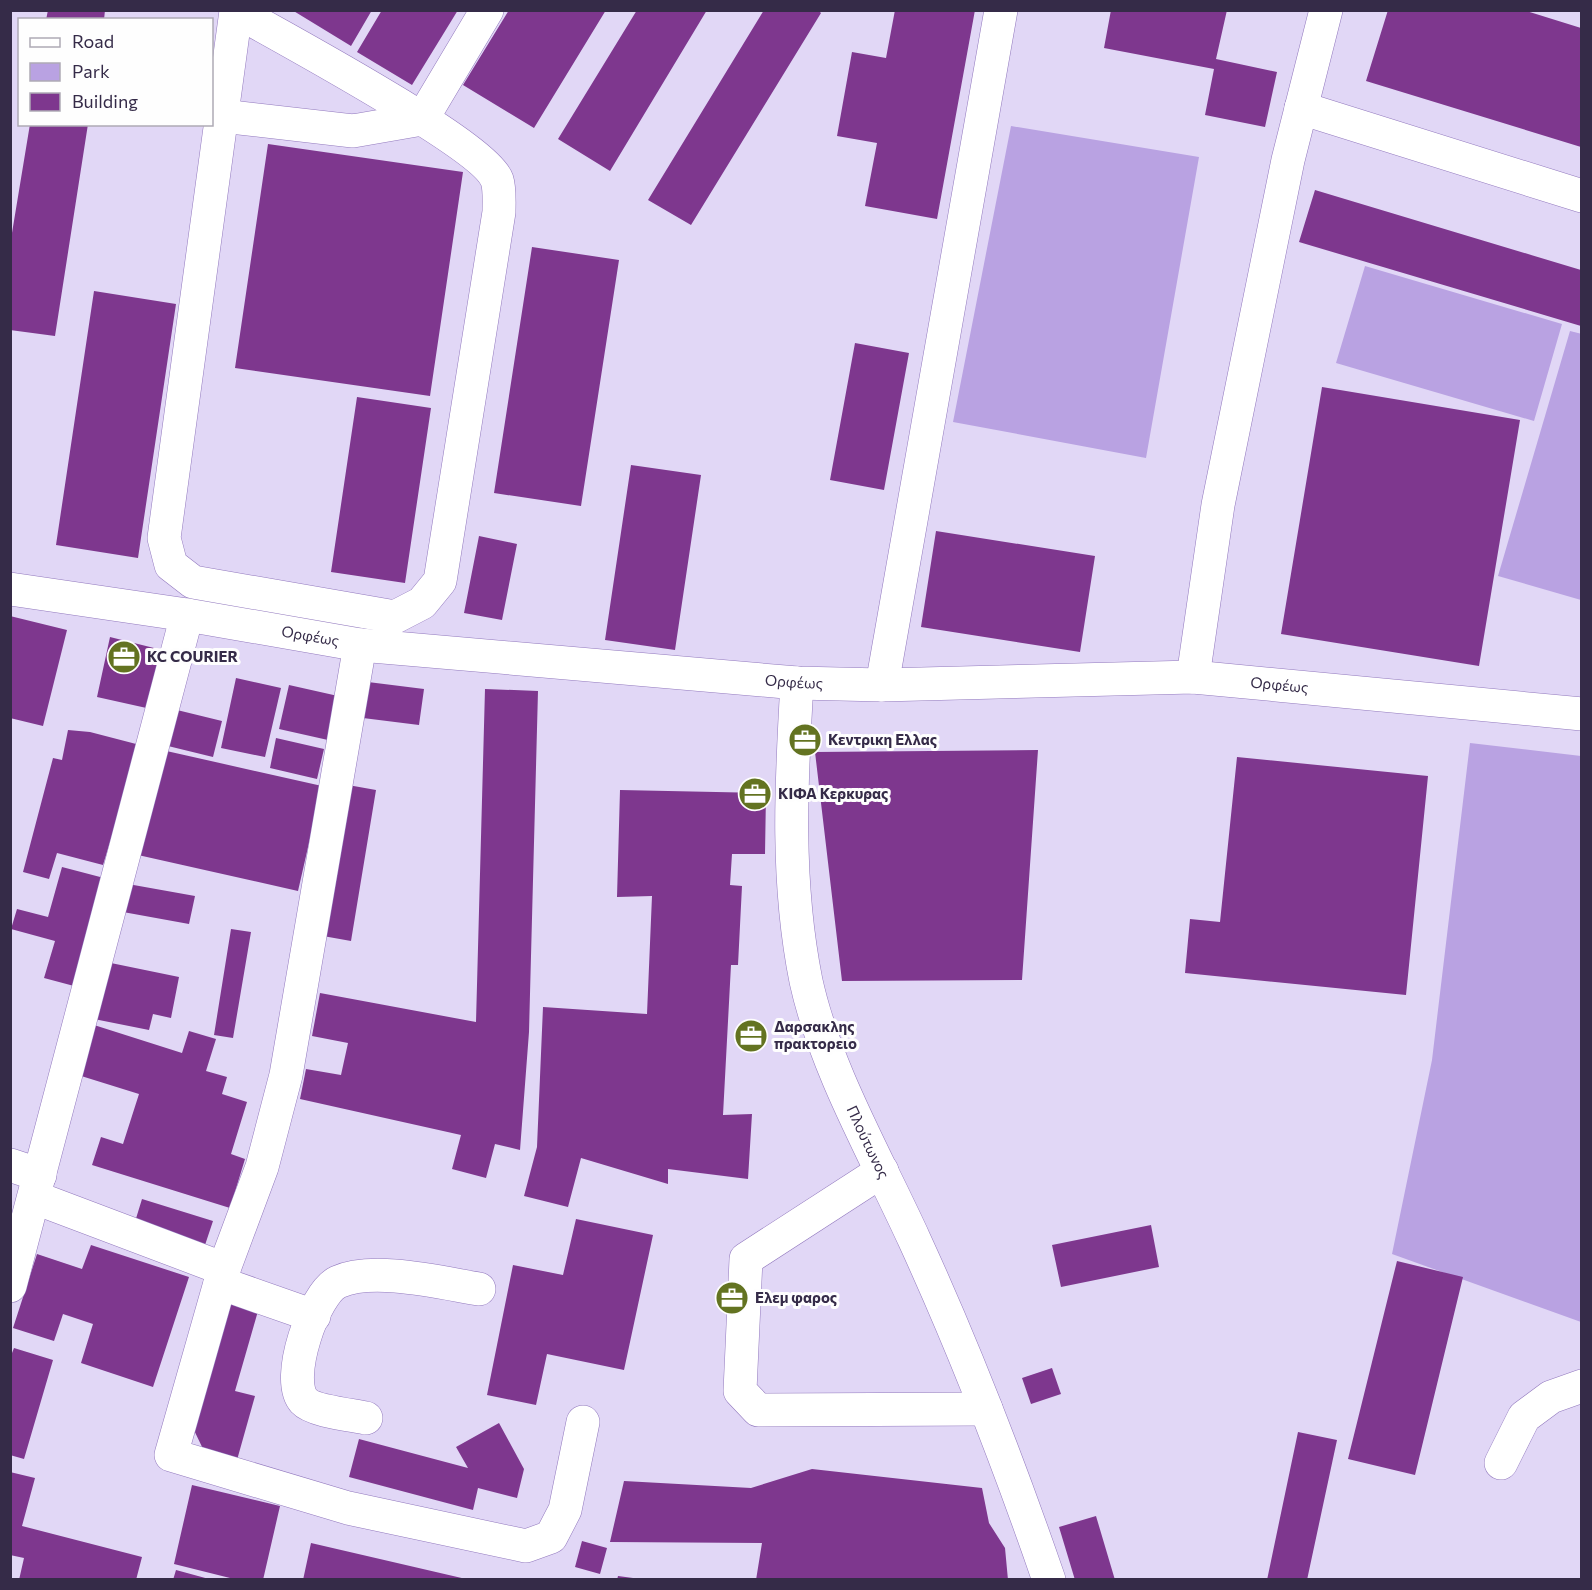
<svg xmlns="http://www.w3.org/2000/svg" width="1592" height="1590" viewBox="0 0 1592 1590" font-family="Commissioner,sans-serif">
<rect width="100%" height="100%" fill="#e1d7f6"/>
<path fill="#b9a2e2" d="M1011,126L1199,157L1146,458L953,422Z
M1365,266L1562,324L1534,421L1336,363Z
M1570,331L1582,334L1581,600L1498,576Z
M1470,743L1581,756V1322L1392,1254L1432,1060Z"/>
<path fill="#7e378e" d="M48,10H105L104,20H46Z
M292,10H372L351,46Z
M382,10H458L412,85L357,52Z
M509,10H606L534,128L463,85Z
M637,10H707L610,171L558,139Z
M764,10H818L821,13L691,225L648,200Z
M895,10H975L937,219L865,206L877,143L837,136L852,52L886,58Z
M1111,10H1227L1216,59L1277,72L1265,127L1205,115L1214,69L1104,48Z
M1388,10H1523L1581,28V147L1366,81Z
M30,124H88L55,336L10,330V245Z
M268,144L463,172L430,396L235,368Z
M1315,190L1581,270V326L1299,242Z
M532,247L619,260L581,506L494,493Z
M94,291L176,304L138,558L56,545Z
M855,343L909,353L884,490L830,480Z
M1322,387L1520,420L1479,666L1281,634Z
M357,397L431,408L405,583L331,572Z
M631,465L701,475L675,650L605,640Z
M936,531L1095,556L1080,652L921,627Z
M479,536L517,544L502,620L464,613Z
M10,616L67,630L43,726L10,718Z
M110,637L166,651L151,709L97,697Z
M236,678L281,688L265,757L221,748Z
M368,682L424,689L419,725L363,718Z
M289,685L338,696L328,740L279,729Z
M485,689L538,691L529,1032L520,1150L495,1144L486,1178L452,1169L461,1135L300,1099L306,1069L341,1075L348,1043L312,1036L320,993L476,1022Z
M177,710L222,721L213,757L168,746Z
M68,730L90,732L140,745L103,865L57,853L49,879L23,872L53,758L62,760Z
M276,738L324,749L317,779L270,768Z
M162,750L322,786L298,891L138,855Z
M1038,750L1022,980L842,981L815,752Z
M1237,757L1428,776L1406,995L1185,973L1190,919L1220,922Z
M348,785L376,790L351,941L323,936Z
M620,790L766,793L765,854H732L730,885L742,886L738,965H731L723,1115L752,1114L748,1179L668,1169V1184L581,1158L568,1207L524,1196L537,1147L543,1007L647,1014L652,896L617,897Z
M62,867L104,878L74,986L44,978L55,941L11,929L17,909L48,917Z
M128,884L195,896L189,924L123,912Z
M231,929L251,932L233,1038L214,1035Z
M106,962L179,977L171,1018L153,1014L149,1030L94,1019Z
M94,1025L182,1053L189,1031L216,1039L206,1071L227,1077L222,1094L247,1102L231,1154L245,1159L230,1208L92,1165L101,1137L123,1144L139,1094L78,1075Z
M142,1199L213,1221L204,1248L134,1225Z
M576,1219L653,1235L624,1370L547,1354L536,1405L487,1395L513,1265L563,1275Z
M1151,1225L1159,1267L1061,1287L1052,1245Z
M91,1245L189,1277L153,1387L81,1363L93,1324L63,1314L54,1341L13,1328L37,1254L82,1269Z
M1397,1261L1463,1277L1415,1475L1348,1459Z
M226,1303L258,1311L235,1391L255,1396L237,1460L204,1451L192,1426Z
M14,1348L53,1360L24,1459L10,1455V1358Z
M1052,1368L1061,1394L1031,1404L1022,1378Z
M499,1423L524,1469L517,1498L478,1488L473,1510L349,1477L359,1439L468,1468L456,1447Z
M1298,1432L1337,1440L1307,1580H1267Z
M812,1469L982,1488L989,1523L1005,1548L1008,1580H756L762,1543L610,1542L624,1481L751,1488Z
M10,1472L35,1478L22,1526L142,1557L136,1580H19L24,1558L10,1555Z
M192,1485L280,1506L263,1580H238L174,1564Z
M1096,1516L1115,1580H1075L1059,1527Z
M582,1541L607,1548L600,1574L575,1567Z
M311,1543L466,1579V1580H303Z
M176,1570L209,1579V1580H173Z
M618,1576L633,1578V1580H617Z"/>
<g fill="none" stroke-linecap="round" stroke-linejoin="round">
<defs>
<g id="minor">
<path d="M236,11C278,35 484,145 497,180C500,189 499,203 499,212L440,581L422,603L395,617L193,582L171,565L164,538Z"/>
<path d="M1301,108L1582,196"/>
<path d="M222,116L353,131L422,119L487,10"/>
<path id="s1" d="M10,589L187,615L360,645L797,683L882,685L1193,677L1582,714"/>
<path d="M360,645L286,1075L262,1167L224,1269L171,1455L348,1508L526,1546L551,1537L565,1510L583,1422"/>
<path d="M1193,677L1218,505L1288,160L1326,10"/>
<path id="s2" d="M797,683C791,784 786,882 806,981C825,1068 877,1158 914,1239C965,1350 1009,1464 1049,1580"/>
<path d="M882,685L1001,10"/>
<path d="M10,1165L40,1175"/>
<path d="M882,1171L746,1259L740,1391L758,1410L986,1409"/>
<path d="M36,1198L224,1269"/>
<path d="M220,1283L314,1316"/>
<path d="M10,1286L187,615"/>
<path d="M366,1418C352,1415 313,1411 304,1401C284,1380 314,1293 338,1282C373,1266 442,1283 479,1289"/>
<path d="M1501,1463L1524,1417L1551,1397L1582,1386"/>
</g>
</defs>
<use href="#minor" stroke="#9279be" stroke-width="34"/>
<use href="#minor" stroke="#fff" stroke-width="33"/>
</g>
<defs>
<symbol id="office-disc" viewBox="-11 -11 22 22"><circle r="9.5" fill="#637321" stroke="#fefefe"/><path d="M-6-3h4V-5.5h4V-3h4V5H-6ZM-1-4.5V-3h2v-1.5ZM-6 0V1H6V0Z" fill="#fff"/></symbol>
</defs>
<g fill-rule="evenodd">
<use href="#office-disc" x="105" y="638" width="38" height="38"/>
<use href="#office-disc" x="786" y="721" width="38" height="38"/>
<use href="#office-disc" x="736" y="775" width="38" height="38"/>
<use href="#office-disc" x="732" y="1017" width="38" height="38"/>
<use href="#office-disc" x="713" y="1279" width="38" height="38"/>
</g>
<g text-anchor="middle" stroke-width="6" stroke-linejoin="round" paint-order="stroke">
<g font-size="15" fill="#352b48" stroke="#fefefe">
<text dy="5" stroke="none"><textPath href="#s1" startOffset="304">Ορφέως</textPath></text>
<text dy="5" stroke="none"><textPath href="#s1" startOffset="790">Ορφέως</textPath></text>
<text dy="5" stroke="none"><textPath href="#s1" startOffset="1276">Ορφέως</textPath></text>
<text dy="5" stroke="none"><textPath href="#s2" startOffset="472">Πλούτωνος</textPath></text>
</g>
<g font-size="15" font-weight="bold" fill="#352b48" stroke="#fefefe" text-anchor="start">
<text x="147" y="662">KC COURIER</text>
<text x="828" y="745">Κεντρικη Ελλας</text>
<text x="778" y="799">ΚΙΦΑ Κερκυρας</text>
<text x="774" y="1032">Δαρσακλης<tspan x="774" dy="17">πρακτορειο</tspan></text>
<text x="755" y="1303">Ελεμ φαρος</text>
</g>
</g>
<rect width="1592" height="1590" fill="none" stroke="#352b48" stroke-width="24"/>
<rect x="18" y="18" width="195" height="108" fill="#fefefe" stroke="#aeaab5" stroke-width="1.5"/>
<rect x="30" y="38" width="30" height="9" fill="#ffffff" stroke="#aeaab5" stroke-width="1.5"/>
<text x="72" y="48" font-size="18" fill="#352b48">Road</text>
<rect x="30" y="63" width="30" height="18" fill="#b9a2e2" stroke="#aeaab5" stroke-width="1.5"/>
<text x="72" y="78" font-size="18" fill="#352b48">Park</text>
<rect x="30" y="93" width="30" height="18" fill="#7e378e" stroke="#aeaab5" stroke-width="1.5"/>
<text x="72" y="108" font-size="18" fill="#352b48">Building</text>
</svg>
